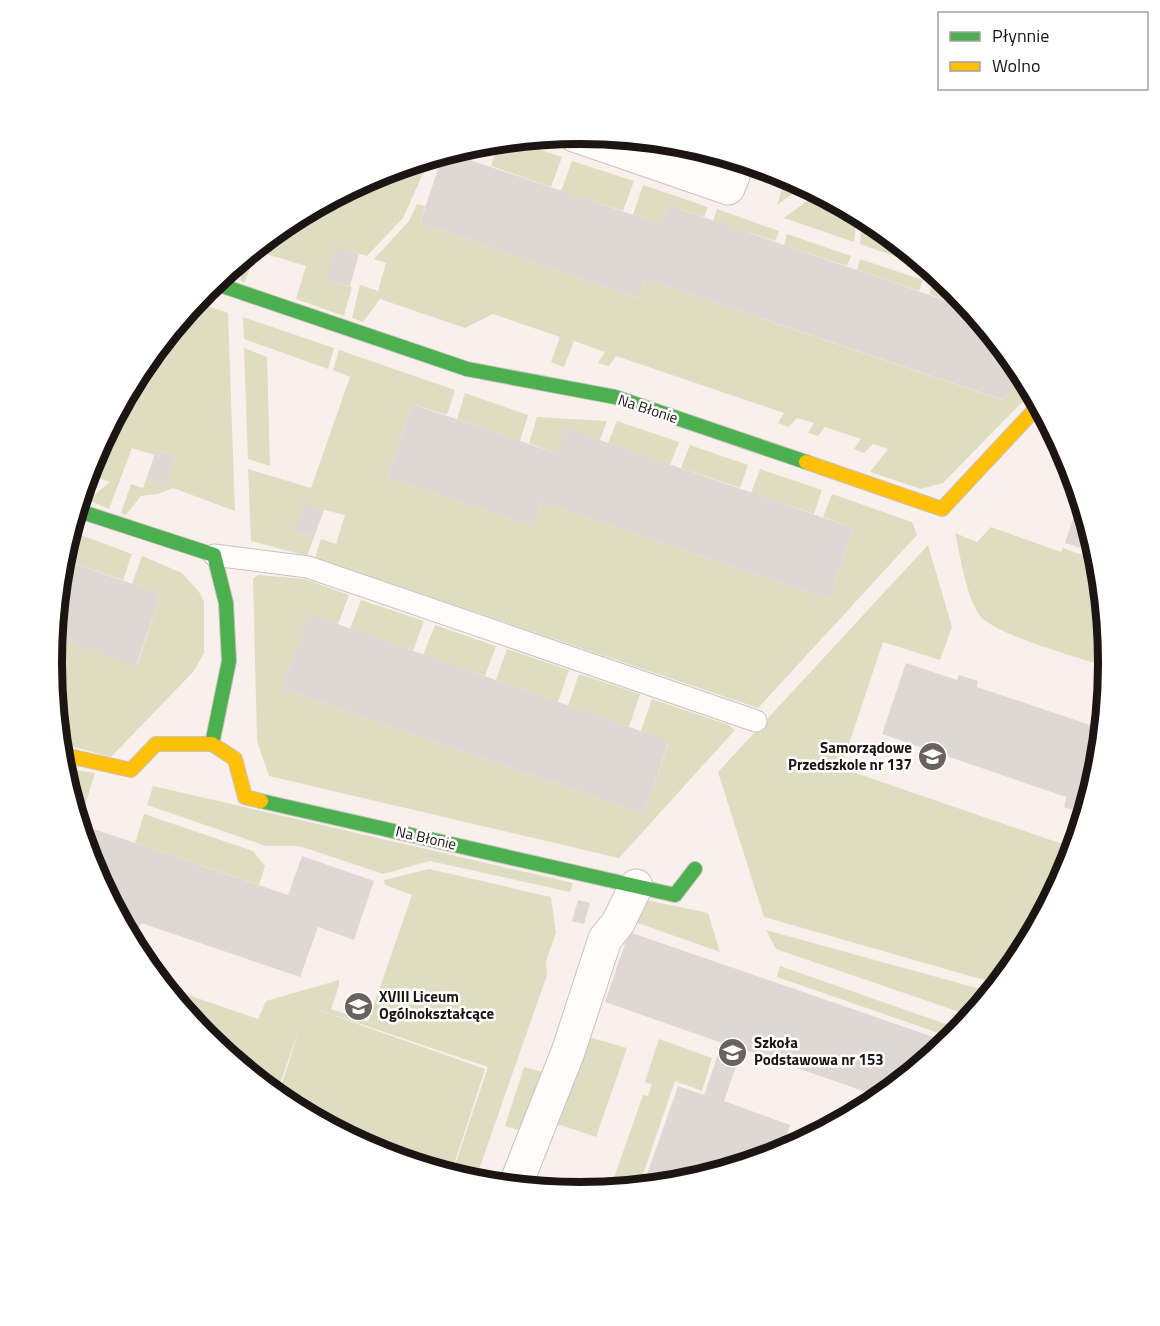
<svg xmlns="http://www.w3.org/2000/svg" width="1160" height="1326" viewBox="0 0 1160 1326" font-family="'Titillium Web',sans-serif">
<rect width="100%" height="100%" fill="#f9f0ec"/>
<path fill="#dfddc1" d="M513,141L562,157L551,187L491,166L499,142Z
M430,158L403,218L367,256L335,248L327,280L352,287L344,316L296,299L306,266L256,251L245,282L241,281V260L286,223L378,174Z
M572,161L634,181L623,211L561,191Z
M786,176L804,186L777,205Z
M643,185L708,207L704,217L668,205L660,224L633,215Z
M822,195L857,214L854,242L784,218L811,198L814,202Z
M417,204L425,206L420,223L638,298L645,279L1005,401L1017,366L1032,392L943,483L921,489L870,472L888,449L873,444L864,453L854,449L861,439L825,427L818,436L808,433L814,423L797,418L789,427L778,423L784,413L616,356L609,366L598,363L605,352L574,341L564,367L551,362L560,337L493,314L465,328L380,299L363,322L352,318L360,285L378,291L386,263L374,259L409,221Z
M717,209L779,231L775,241L713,221Z
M862,217L874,223L928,268L860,244Z
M787,234L851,256L847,266L784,245Z
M860,259L923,280L919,291L857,270Z
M933,283L956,291L970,309L929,294Z
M195,302L228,313L235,511L173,488L158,494L141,496L126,515L121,513L131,484L143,488L146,480L165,486L175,457L157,450L154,455L132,448L109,509L88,500L110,482L88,473L91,460L140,369Z
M243,317L334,348L328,369L244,339Z
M244,348L267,357L270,466L248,459Z
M339,350L455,390L447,415L412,404L387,477L533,526L541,502L829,599L853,528L823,517L832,494L912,522L917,535L758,708L315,558L321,539L336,544L345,515L324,510L295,531L314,537L307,556L251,541L248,469L311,488L350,377L333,370Z
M465,393L528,415L520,441L457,419Z
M537,417L607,421L600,440L565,429L556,453L529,443Z
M617,421L679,442L670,465L608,443Z
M690,445L748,465L740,488L681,468Z
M760,469L822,490L814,514L751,493Z
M991,527L1061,552L1063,548L1099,561L1109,668C1082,658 991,635 978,613C965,591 961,558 955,533L977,542Z
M70,531L132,554L123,580L61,559Z
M928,545L952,627L940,660L883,642L841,768L1074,848C1060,894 1028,947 998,984L764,917L718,772Z
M142,556L182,573L199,592L204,602V653L194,671L111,757L59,743L51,663L54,637L137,665L161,594L132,584Z
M258,575L305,579L349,595L338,624L309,615L282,689L644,814L669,742L641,731L652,699L729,725L735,730L619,858L269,776L257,741L253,579Z
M361,600L424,621L413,651L350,629Z
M435,625L496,646L485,676L423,655Z
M507,649L569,670L558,702L496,680Z
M579,674L640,694L629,727L568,706Z
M62,768L95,773L83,812L74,810Z
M153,786L573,883L570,892L430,861L383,874L299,846H266L147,805Z
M144,814L253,851L265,866L259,885L135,843Z
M429,869L551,897L556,933L546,961L547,975L475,1181L452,1174L488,1067L307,1006L485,1069L451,1174L377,1152L278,1096L300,1027L276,1095L206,1037L165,987L258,1019L266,1001L339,980V986L331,1009L368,1022L412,895L385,885L384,880Z
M637,898L708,913L720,952L635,922Z
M766,930L991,992L971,1016L776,949Z
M780,966L960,1029V1030L953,1038L777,977Z
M588,1037L627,1048L596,1137L551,1122Z
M659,1039L712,1058L702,1091L675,1081L639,1186L610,1189L643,1095L648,1096L652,1084L645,1082Z
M524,1067L547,1073L522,1131L505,1126Z"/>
<path fill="#dfd7d4" d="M449,153L660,224L668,205L970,309L1017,366L1006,401L645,279L638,298L420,223L443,154Z
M335,247L359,254L350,286L326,280Z
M412,404L556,453L565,428L853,528L829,599L541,502L533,526L387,477Z
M156,450L175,457L165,487L146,480Z
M1080,498L1081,500L1097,553L1065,543Z
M304,504L324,510L314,537L295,531Z
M61,559L161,594L136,666L54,637Z
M309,614L669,741L644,814L282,689Z
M906,663L957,680L959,675L978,681L977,687L1102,729L1099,767L1084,814L1064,807L1066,797L882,734Z
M79,824L288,895L302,856L374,881L354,940L318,927L300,977L141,923L133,944L91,865Z
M578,900L590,903L584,924L572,921Z
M629,932L948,1042L881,1097L742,1049L724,1101L790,1125L781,1152L683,1182L643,1186L678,1086L704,1095L722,1043L605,1002Z"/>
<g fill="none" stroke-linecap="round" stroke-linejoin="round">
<defs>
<path id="lane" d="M214,555L308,567L756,721"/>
<path id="street" d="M574,135L728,188L733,176
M515,1186L568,1052L605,939L618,923L636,886"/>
<path id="fast" d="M214,283L467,369L615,397L806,462
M76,510L214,555L226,603L229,661L212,744
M261,801L675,895L695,869"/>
<path id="slow" d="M806,462L942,509L1039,405
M60,754L131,770L156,744H212L235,759L245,797L261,801"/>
</defs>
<use href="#lane" stroke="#cac2be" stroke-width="23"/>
<use href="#street" stroke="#cac2be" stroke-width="35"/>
<use href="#fast" stroke="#cac2be" stroke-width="16"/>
<use href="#slow" stroke="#cac2be" stroke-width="16"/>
<use href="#lane" stroke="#fefdfc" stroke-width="21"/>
<use href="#street" stroke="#fefdfc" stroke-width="33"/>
<use href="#fast" stroke="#4caf50" stroke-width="14"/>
<use href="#slow" stroke="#ffc107" stroke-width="14"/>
</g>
<defs>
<symbol id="school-disc" viewBox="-11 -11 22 22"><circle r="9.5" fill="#69625f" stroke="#fff"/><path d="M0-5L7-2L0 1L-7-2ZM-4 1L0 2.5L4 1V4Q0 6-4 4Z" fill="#fff"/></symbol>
</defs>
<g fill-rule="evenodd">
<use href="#school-disc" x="916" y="740" width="33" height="33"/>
<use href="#school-disc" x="342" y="990" width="33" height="33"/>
<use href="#school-disc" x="716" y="1036" width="33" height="33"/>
</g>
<g text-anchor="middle" stroke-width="5" stroke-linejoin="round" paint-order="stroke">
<g font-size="15" fill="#1c1513" stroke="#fff">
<text transform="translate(648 409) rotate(18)" y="5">Na Błonie</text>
<text transform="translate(426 838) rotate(13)" y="5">Na Błonie</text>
</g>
<g font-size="15" font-weight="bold" fill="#1c1513" stroke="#fff" text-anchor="start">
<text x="912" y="753" text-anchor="end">Samorządowe<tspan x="912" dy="17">Przedszkole nr 137</tspan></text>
<text x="379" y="1002">XVIII Liceum<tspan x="379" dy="17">Ogólnokształcące</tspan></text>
<text x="754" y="1048">Szkoła<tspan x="754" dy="17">Podstawowa nr 153</tspan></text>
</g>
</g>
<path d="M0 0H1160V1326H0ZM580 144H580A518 518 0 0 1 1098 662V664A518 518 0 0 1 580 1182H580A518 518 0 0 1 62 664V662A518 518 0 0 1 580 144Z" fill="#fff" fill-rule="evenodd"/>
<path fill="none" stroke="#1c1513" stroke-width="8" d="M580 144H580A518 518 0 0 1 1098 662V664A518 518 0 0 1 580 1182H580A518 518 0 0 1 62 664V662A518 518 0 0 1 580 144Z"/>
<rect x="938" y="12" width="210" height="78" fill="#ffffff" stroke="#a4a1a1" stroke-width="1.5"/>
<rect x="950" y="32" width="30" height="9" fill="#4caf50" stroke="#a4a1a1" stroke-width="1.5"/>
<text x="992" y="42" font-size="18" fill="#1c1513">Płynnie</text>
<rect x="950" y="62" width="30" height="9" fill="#ffc107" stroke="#a4a1a1" stroke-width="1.5"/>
<text x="992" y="72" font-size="18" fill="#1c1513">Wolno</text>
</svg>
